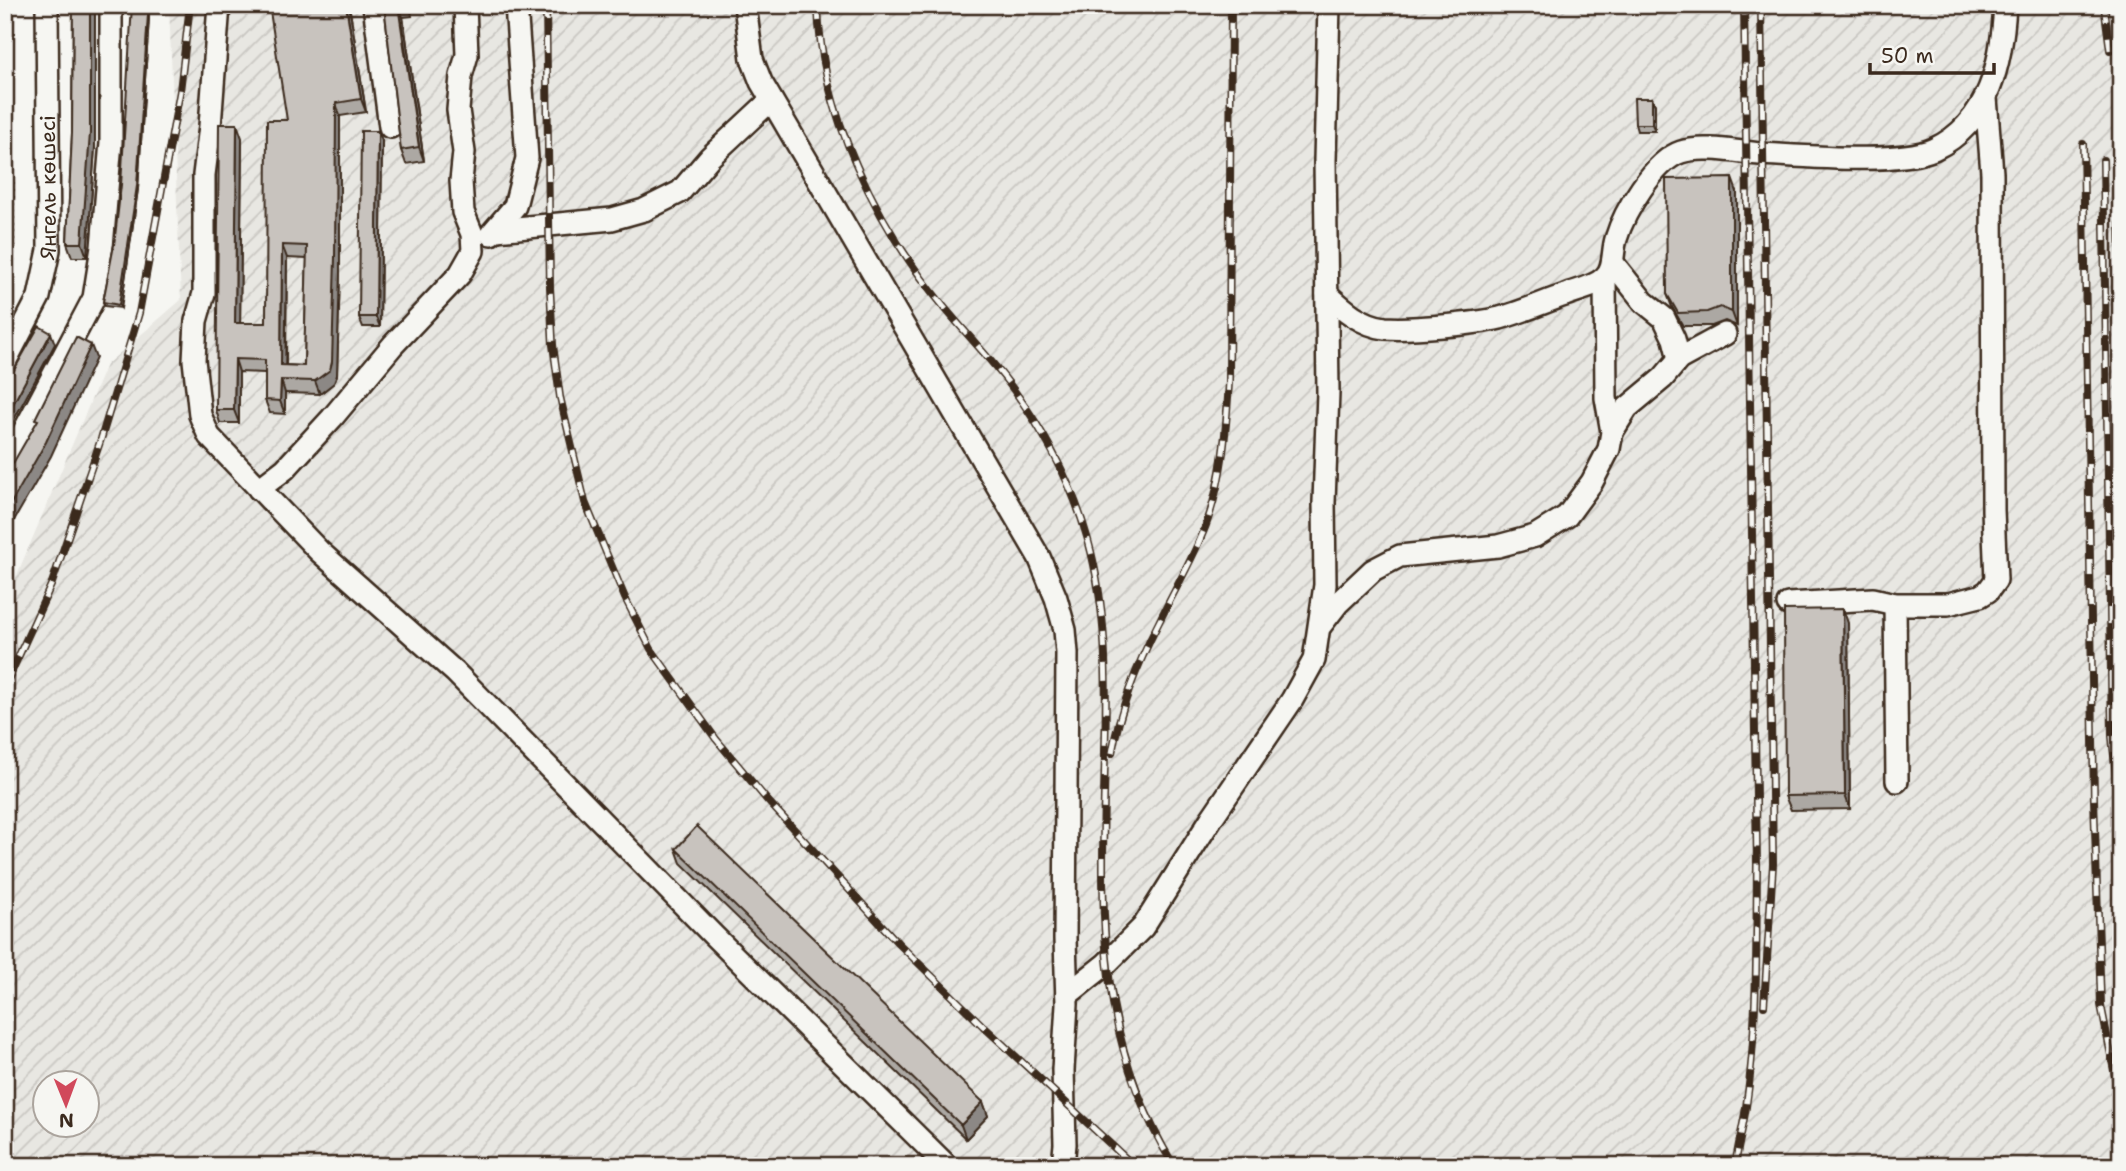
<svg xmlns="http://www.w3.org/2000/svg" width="2126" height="1171" viewBox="0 0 2126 1171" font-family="'Shantell Sans',sans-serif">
<defs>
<pattern id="industrial-furrows" width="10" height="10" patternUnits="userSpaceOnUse" patternTransform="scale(1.75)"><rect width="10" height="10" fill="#e8e7e2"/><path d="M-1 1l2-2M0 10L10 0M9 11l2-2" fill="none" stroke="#c8c6c1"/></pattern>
</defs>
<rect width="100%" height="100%" fill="#f6f6f2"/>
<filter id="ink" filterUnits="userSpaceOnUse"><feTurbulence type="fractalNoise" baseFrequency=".0143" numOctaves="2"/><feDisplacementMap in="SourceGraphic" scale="14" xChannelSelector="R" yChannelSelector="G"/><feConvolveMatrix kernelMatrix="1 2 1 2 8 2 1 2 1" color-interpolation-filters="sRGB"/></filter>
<g filter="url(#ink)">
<path fill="url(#industrial-furrows)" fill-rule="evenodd" d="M169,5H2121V1166H5V603L106,365L181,300ZM46,1084H88V1126H46Z"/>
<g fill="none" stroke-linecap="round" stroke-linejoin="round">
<defs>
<g id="minor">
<path d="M219,5L210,126L204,175V293L196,321L194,360L200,415L209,436L319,551L455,672L713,935L947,1166"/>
<path d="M374,5L390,127"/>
<path d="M745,5L752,59L761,82L1039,557L1056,598L1065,630L1067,653L1065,939L1067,1004L1063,1070L1065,1144L1063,1166"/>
<path d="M496,230L612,219L644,210L680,192L710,157L771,100"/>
<path d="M491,234L515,206L527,158L516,5"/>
<path d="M1613,263L1644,302L1664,318L1674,339L1679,359"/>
<path d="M1327,294C1343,309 1361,325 1385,328C1411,330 1474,324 1500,318C1522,312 1544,302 1565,295C1577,290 1595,287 1604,278C1615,269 1612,252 1616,239C1624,212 1654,161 1681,152C1702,145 1738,152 1760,154C1802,156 1898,165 1934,149C1990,123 2002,61 2005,5"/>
<path id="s1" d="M5,362L39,297L49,250L47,5"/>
<path d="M1612,432L1627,408L1663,378L1679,359L1725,334"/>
<path d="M5,467L94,298L102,247L111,142V5"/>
<path d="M259,489L285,469L332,418L393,345L460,274L473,251L472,234L463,212L461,181L464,152L458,110L461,76L467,55L465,5"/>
<path d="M1788,604L1873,599L1895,604H1948L1980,596L1988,591L1996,580L1993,510L1992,173L1986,98"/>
<path d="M1895,604L1897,781"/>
<path d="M1321,625L1338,603L1373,570L1400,556L1498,546L1535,536L1567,516L1592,482L1609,449L1612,432L1606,398L1605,278"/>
<path d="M1067,995L1106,964L1143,927L1211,819L1292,700L1314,660L1325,585L1324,502L1328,392L1325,160L1329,5"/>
</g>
</defs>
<use href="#minor" stroke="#3b2a1e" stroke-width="26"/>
<path stroke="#3b2a1e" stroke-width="2.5" stroke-dasharray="2 5" stroke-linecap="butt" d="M5,66L11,57
M5,280L14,260L11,5"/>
<use href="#minor" stroke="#f6f6f2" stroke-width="21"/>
<defs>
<path id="rail" d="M546,5L550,287L553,345L560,397L585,502L625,598L651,649L716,739L767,800L898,943L983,1026L1134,1166
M818,5C820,112 877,226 944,307C967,335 992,360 1013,389C1046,434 1073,486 1088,540C1107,609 1107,680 1105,752C1102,902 1092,1032 1174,1166
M1761,5L1773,864L1764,1006
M2104,5L2110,50
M2117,5L2121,267
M2083,144L2094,799L2101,1005L2121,1106
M2103,160L2112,736L2121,823
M5,686L52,583L101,439L139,313L180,91L190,5
M1112,753C1120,708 1138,663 1159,622C1175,589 1193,559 1206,525C1223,479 1226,430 1229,382L1231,5
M1735,1166C1738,1146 1743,1127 1746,1107C1758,1028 1756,945 1757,865L1744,5"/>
</defs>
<use href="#rail" stroke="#3b2a1e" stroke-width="8"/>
<use href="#rail" stroke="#f6f6f2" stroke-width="5" stroke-dasharray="16" stroke-linecap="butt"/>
</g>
<path fill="#aca8a3" stroke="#3b2a1e" stroke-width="2" fill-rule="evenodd" d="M73,5H95V147L87,257H72L67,243L72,133Z
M349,5L366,112L340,116V271L337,375L334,383L320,394L285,393V414L270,413L265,400V373L239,372V423H220L216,410L242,138L240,323H266L287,120ZM287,258L307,259L304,366L286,365Z
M384,5H410L412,16L403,17L424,161L406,164L401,150Z
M149,17L138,189L121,308L105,306L103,302L114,245Z
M1652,98L1655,105V131H1637L1635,124Z
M378,131L382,141L380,327H363L359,317Z
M1737,192V326L1725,321L1712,326H1683L1672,307L1667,294Z
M1848,623L1850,809L1791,810L1785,796Z
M676,849L983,1102L988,1116L966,1139L681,863Z"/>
<path fill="#8c8885" stroke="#3b2a1e" stroke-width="2" d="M90,5H95V147L87,257L82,243Z
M148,5H149V17L138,189L121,308L119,305Z
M346,5H349L366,112L361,99Z
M399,5L403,17L424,161L419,147Z
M1652,98L1655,105V131L1652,124Z
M336,103L340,116V271L337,375L334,383L320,394L315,381Z
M237,124L242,138L240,336L235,323Z
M378,131L382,141L380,327L376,317Z
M1732,178L1737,192V326L1732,312Z
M282,245L287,258L285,378L281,365Z
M51,333L55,344L5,436V419Z
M91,345L96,358L51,456L5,536V514Z
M235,359L239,372V423L234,410Z
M281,380L285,393V414L280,401Z
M1843,609L1848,623L1850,809L1845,795Z
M983,1102L988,1116L966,1139L961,1125Z"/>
<path fill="#c8c3be" stroke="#3b2a1e" stroke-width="2" fill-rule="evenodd" d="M73,5H90V133L82,243H67L72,133Z
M132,5H148V14L137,186L119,305L103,302L114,245L121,185Z
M269,5H346L361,99L336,103L335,258L332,362L330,370L315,381L281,380L280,401L265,400V360L235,359L234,410H216L219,124H237L235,323H266L267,120H287ZM282,245L307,246L304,366L281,365Z
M384,5H398L419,147L401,150Z
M1634,98H1652V124H1635Z
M361,131H378L376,317H359Z
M1732,178V312L1720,307L1707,312L1678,313L1667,294L1666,179Z
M39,326L51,333L5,419V386Z
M76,337L91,345L46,442L5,514V477L38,420L35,419Z
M1843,609L1845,795L1785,796L1784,610Z
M697,826L983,1102L961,1125L676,849Z"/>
</g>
<g text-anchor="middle" stroke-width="7" stroke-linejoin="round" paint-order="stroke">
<g font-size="21" fill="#3b2a1e" stroke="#f6f6f2">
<text dy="7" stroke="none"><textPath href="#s1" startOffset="184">Янгель көшесі</textPath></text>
</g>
</g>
<rect width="2126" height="1171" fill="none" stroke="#f6f6f2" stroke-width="28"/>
<rect x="14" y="14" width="2098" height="1143" fill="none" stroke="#3b2a1e" stroke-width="2.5" filter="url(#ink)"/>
<g transform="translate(66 1104) rotate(179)"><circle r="33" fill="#f6f6f2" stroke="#aba49d" stroke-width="2"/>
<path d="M0-5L12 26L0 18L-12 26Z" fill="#d1495b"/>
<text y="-10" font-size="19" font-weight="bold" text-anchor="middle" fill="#3b2a1e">N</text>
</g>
<path d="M1870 63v10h124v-10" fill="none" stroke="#3b2a1e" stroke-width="3.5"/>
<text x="1881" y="63" font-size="21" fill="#3b2a1e" stroke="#f6f6f2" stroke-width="5" paint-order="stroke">50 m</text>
</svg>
